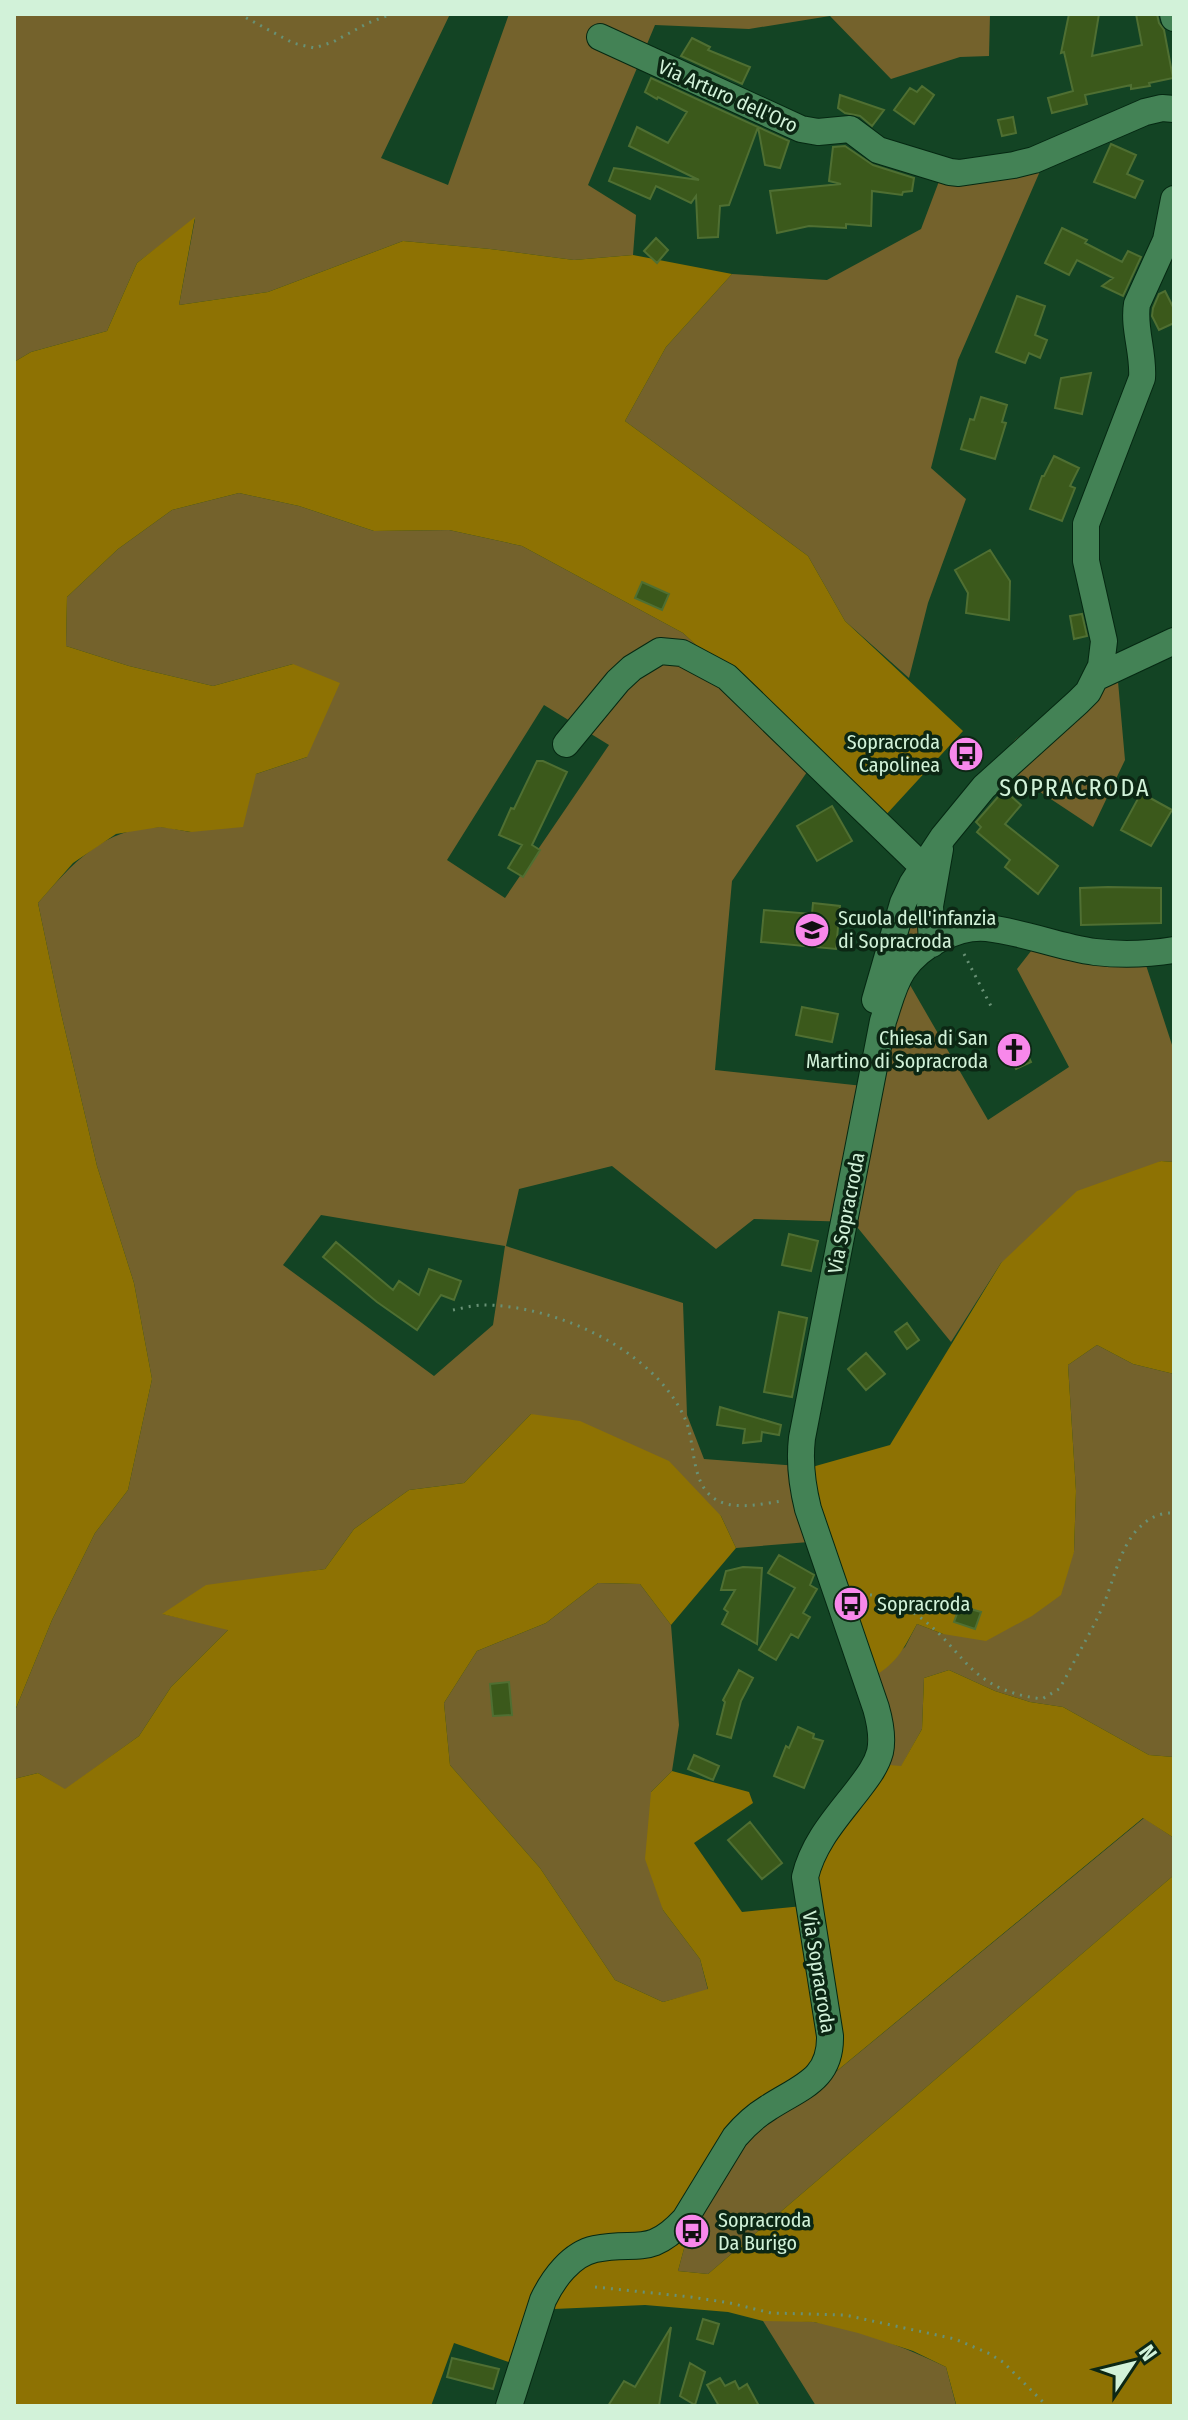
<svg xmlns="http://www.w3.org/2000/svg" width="1188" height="2420" viewBox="0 0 1188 2420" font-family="'Fira Sans Condensed',sans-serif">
<rect width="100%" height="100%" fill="#134424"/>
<path fill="#74622c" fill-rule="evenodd" d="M14,14H450L381,158L448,185L509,14H990L989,56L960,57L891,79L830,16L749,29L655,25L588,185L636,215L633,255L574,260L490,249L403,241L268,292L179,305L195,219L137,263L107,331L31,352L14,362Z
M1044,162L958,360L931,468L966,499L928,603L909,678L845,621L808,556L625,421L666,347L732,274L827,280L921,229L941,176Z
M239,493L299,506L374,531L449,530L522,546L683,633L818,756L732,881L715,1070L863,1086L916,847L928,955L906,978L988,1120L1069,1067L1017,969L1035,946L1144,959L1174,1051V1162L1161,1161L1001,1263L951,1342L853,1222L754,1219L716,1249L612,1166L519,1189L506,1246L683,1303L687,1415L704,1459L812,1467L809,1542L736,1548L721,1516L531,1414L464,1483L409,1490L354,1529L325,1569L268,1578L163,1614L229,1629L171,1687L139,1736L65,1790L38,1773L14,1779V1713L52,1620L95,1533L128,1490L152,1379L134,1283L97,1166L61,1013L38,903C72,864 104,827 160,827C170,827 181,831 191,832L256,774L307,757L293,664L213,686L129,666L66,646L67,597L118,549L172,510ZM544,705L609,745L505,898L447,860ZM321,1215L505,1246L493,1325L434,1376L283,1265Z
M1116,659L1125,760L1093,827L995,762L1016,739Z
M1097,1345L1133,1364L1174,1374V1757L1149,1755L1063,1707L1030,1702L995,1691L949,1670L924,1678L922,1729L901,1767L867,1763L868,1705L861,1684L905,1647L917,1624L943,1634L1074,1552L1076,1491L1068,1365Z
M598,1583L640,1584L671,1625L679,1725L672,1771L651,1792L663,1910L700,1959L708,1990L663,2002L615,1980L540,1868L450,1765L444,1703L477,1651L546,1623Z
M1144,1818L1174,1838V1875L708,2274L678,2271L686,2241L753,2133L792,2108Z
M763,2321C780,2321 797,2320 814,2322C856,2327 908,2349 946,2367L956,2405L816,2406Z"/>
<path fill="#8e7203" d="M195,217L179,305L268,292L403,241L490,249L574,260L633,255L732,274L666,347L625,421L808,556L845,621L963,731L884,817L683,633L522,546L449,530L374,531L299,506L239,493L172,510L118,549L67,597L66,646L129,666L213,686L293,664L340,683L307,757L256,774L243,827L191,832L160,827L116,834L73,863L38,903L61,1013L97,1166L134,1283L152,1379L128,1490L95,1533L52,1620L14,1713V362L31,352L107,331L137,263Z
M1161,1161L1174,1162V1374L1133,1364L1097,1345L1068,1365L1076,1491L1074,1552L1061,1595L1032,1616L986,1641L943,1634L917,1624C899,1658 894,1666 861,1684L812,1467L890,1445L1001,1263L1077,1191Z
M531,1414L580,1421L669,1461L721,1516L736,1548L671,1625L640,1584L598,1583L546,1623L477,1651L444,1703L450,1765L540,1868L615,1980L663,2002L708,1989L700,1959L663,1910L645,1859L651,1792L672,1771L749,1792L753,1803L694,1843L742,1912L803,1906L867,1763L901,1766L922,1729L924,1678L949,1670L995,1691L1030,1702L1063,1707L1149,1755L1174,1757V1838L1143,1818L792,2108L753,2133L686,2241L678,2271L708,2274L1174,1875V2406H948L956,2404L946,2367L913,2351L858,2333L814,2322L763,2321L728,2312L645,2305L554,2309L517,2365L454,2343L431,2406H14V1779L38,1773L65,1789L139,1736L171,1687L228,1630L162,1614L206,1585L325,1569L354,1529L409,1490L464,1483Z"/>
<path fill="#3b591b" stroke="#4f6f32" stroke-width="2" d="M1069,14H1099L1092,56L1142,45L1136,14H1157L1159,23L1164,30L1173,78L1149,83L1150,86L1131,89V85L1085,95L1087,104L1052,113L1048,98L1073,91L1064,52L1061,53Z
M692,38L710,47L708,50L750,67L742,84L681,56Z
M651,78L758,127L729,205L720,206L718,237L698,238L696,196L691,203L656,186L650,199L609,181L614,168L699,180L629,146L637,127L668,143L687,112L658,97L657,99L645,92Z
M922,86L934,95L914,124L894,110L910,88L917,92Z
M840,95L884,110L872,126L860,116L845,113L838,108Z
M1013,117L1016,133L1002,136L998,120Z
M758,127L789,141L780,168L765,165Z
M1111,144L1136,155L1127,174L1143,181L1135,198L1094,182Z
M845,146L873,165L914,178L912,191L903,192L902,195L872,191L871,226L846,224V228L809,226L777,233L770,191L841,184L829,181L833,147Z
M1062,228L1087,240L1085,243L1122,262L1128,251L1141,257L1123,296L1102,286L1113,278L1077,260L1069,275L1045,263Z
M656,238L668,250L657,263L644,251Z
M1165,291L1174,309V323L1159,330L1152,316L1153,308L1159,294Z
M1017,296L1045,306L1035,335L1047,340L1040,358L1029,353L1025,363L996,352Z
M1091,373L1082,414L1055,408L1061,378Z
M981,397L1007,405L1002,422L1006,423L995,459L961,449L970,419L974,420Z
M1054,456L1079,468L1070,486L1075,488L1062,521L1030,509L1042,476H1044Z
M990,550L1010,581L1009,620L966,613L968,593L955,570Z
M642,582L669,594L662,610L635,598Z
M1082,614L1087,636L1074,639L1070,616Z
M537,761H543L567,772L532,845L540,850L523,877L508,868L522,845L499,835L511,808L514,809Z
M1004,790L1021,805L1005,824L1058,866L1038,894L1005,867L1010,860L977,832L981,827L976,822Z
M1141,793L1172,810L1151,846L1121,830Z
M832,806L852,841L817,861L797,826Z
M1108,887L1161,888V923L1081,925L1080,888Z
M813,903L840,906L836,949L761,942L764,910L812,914Z
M802,1007L838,1014L832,1042L796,1035Z
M1017,1033L1031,1062L1016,1069L1011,1060L1009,1061L999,1041Z
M789,1234L818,1241L811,1271L782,1265Z
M336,1242L393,1290L399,1281L419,1295L429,1269L461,1281L454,1300L441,1295L417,1330L377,1302L323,1257Z
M779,1312L807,1318L792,1397L764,1392Z
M907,1323L919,1340L907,1349L895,1332Z
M866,1353L885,1374L866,1390L848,1369Z
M720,1407L781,1425L779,1435L762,1432L761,1441L743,1443L745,1429L717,1425Z
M779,1555L814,1575L810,1585L817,1589L803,1613L810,1617L798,1638L791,1634L776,1660L759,1650L795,1588L768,1573Z
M743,1567L762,1568L757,1644L722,1624L728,1612L724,1609L735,1590H721L726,1571Z
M960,1606L981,1612L975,1629L954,1622Z
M739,1670L753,1678L741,1701L731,1738L717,1734L725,1702L723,1700Z
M509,1682L512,1715L493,1716L490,1684Z
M798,1727L814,1734L813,1738L823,1741L804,1788L774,1776L786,1746L789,1748Z
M694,1755L719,1766L713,1780L688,1769Z
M750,1822L782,1863L762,1879L728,1840Z
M703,2319L719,2324L713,2344L697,2339Z
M671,2327L659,2406H608L624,2381L635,2387Z
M452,2358L499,2369L493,2389L447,2377Z
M690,2363L705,2372L695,2405L680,2396Z
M720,2378L725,2386L735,2381L739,2389L747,2384L759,2406H719L707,2385Z"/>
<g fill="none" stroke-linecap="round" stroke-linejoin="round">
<defs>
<path id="minor" d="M1173,14L1174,18
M600,37L801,129L818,132L850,129L878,150L950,172L959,173L1014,165L1034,160L1145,112L1162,108L1174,109
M1095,678L1174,641
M566,744L618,681L632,668L660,651L682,653L727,677L923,867
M932,944L930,906L940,849
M875,1000L903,903L912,884L943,837L984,787L1078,702L1088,692L1101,666L1104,641L1086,561V524L1142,378C1144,353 1133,328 1137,304L1166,240L1174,199
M509,2406L543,2300C553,2279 571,2254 595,2249C637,2240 649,2258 685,2219L735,2137C745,2125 755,2116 768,2108C800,2087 831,2080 830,2036L805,1877C813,1843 836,1818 857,1791C866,1779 876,1767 880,1752C883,1738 880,1722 876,1708L808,1509C802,1485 799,1463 802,1438L883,1021C889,1004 893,985 903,970C920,945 958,925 987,928C1024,932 1058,947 1095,952C1120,955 1149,954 1174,950"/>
</defs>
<use href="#minor" stroke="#052812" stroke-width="28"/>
<path stroke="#689175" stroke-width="3" stroke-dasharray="2 6" stroke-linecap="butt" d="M239,14L293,43L314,48L333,42L368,23L392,14
M964,954L993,1010
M453,1310C463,1308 474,1305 483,1305C556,1305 657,1351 686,1421C695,1443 691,1479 711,1496C729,1512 760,1504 782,1501
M862,1594C895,1595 926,1619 947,1642C959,1655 969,1668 983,1678C1001,1691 1020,1696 1042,1699L1059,1689L1065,1679C1078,1653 1094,1628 1105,1601C1114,1578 1120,1550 1136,1531C1146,1520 1158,1512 1174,1513
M595,2287L691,2297L730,2303L771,2313L845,2315L955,2339L988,2353L1003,2362L1047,2406"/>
<use href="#minor" stroke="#438255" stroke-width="26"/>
</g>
<defs>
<symbol id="bus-disc" viewBox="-11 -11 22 22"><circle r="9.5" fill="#f888eb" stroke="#0c2714"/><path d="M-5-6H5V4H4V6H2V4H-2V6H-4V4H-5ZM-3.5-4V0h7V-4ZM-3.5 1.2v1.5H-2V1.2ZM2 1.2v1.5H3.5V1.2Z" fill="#111"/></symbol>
<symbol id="school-disc" viewBox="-11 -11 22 22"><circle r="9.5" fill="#f888eb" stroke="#0c2714"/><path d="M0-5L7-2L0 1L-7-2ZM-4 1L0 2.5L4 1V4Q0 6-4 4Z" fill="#111"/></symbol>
<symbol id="church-disc" viewBox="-11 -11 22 22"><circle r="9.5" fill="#f888eb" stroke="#0c2714"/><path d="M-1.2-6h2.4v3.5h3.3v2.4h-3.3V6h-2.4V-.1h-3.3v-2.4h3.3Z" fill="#111"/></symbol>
</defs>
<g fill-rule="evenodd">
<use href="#bus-disc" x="946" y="734" width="40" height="40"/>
<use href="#school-disc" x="792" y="910" width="40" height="40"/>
<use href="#church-disc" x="994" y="1030" width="40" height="40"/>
<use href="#bus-disc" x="831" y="1584" width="40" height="40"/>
<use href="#bus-disc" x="672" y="2211" width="40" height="40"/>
</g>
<g text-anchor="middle" stroke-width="7" stroke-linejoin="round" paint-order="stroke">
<g font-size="20" fill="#d2f2d9" stroke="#0c2714">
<text transform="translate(728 96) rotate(24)" y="7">Via Arturo dell'Oro</text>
<text transform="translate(846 1213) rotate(-79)" y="7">Via Sopracroda</text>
<text transform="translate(819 1972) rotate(81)" y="7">Via Sopracroda</text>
</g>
<g font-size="20" fill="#d2f2d9" stroke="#0c2714" text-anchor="start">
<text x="940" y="749" text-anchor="end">Sopracroda<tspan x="940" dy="23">Capolinea</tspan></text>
<text x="838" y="925">Scuola dell'infanzia<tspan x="838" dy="23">di Sopracroda</tspan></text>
<text x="988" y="1045" text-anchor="end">Chiesa di San<tspan x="988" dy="23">Martino di Sopracroda</tspan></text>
<text x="877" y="1611">Sopracroda</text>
<text x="718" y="2227">Sopracroda<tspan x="718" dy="23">Da Burigo</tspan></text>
</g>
<g font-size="24" letter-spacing="2" fill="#d2f2d9" stroke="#0c2714">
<text x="1075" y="796">SOPRACRODA</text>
</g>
</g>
<rect width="1188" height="2420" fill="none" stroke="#d2f2d9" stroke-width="32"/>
<g transform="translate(1132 2364) rotate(55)" stroke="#0c2714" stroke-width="6" paint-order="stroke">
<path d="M0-6L14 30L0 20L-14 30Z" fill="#d2f2d9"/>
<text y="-12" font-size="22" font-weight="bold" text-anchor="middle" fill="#d2f2d9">N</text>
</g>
</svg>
